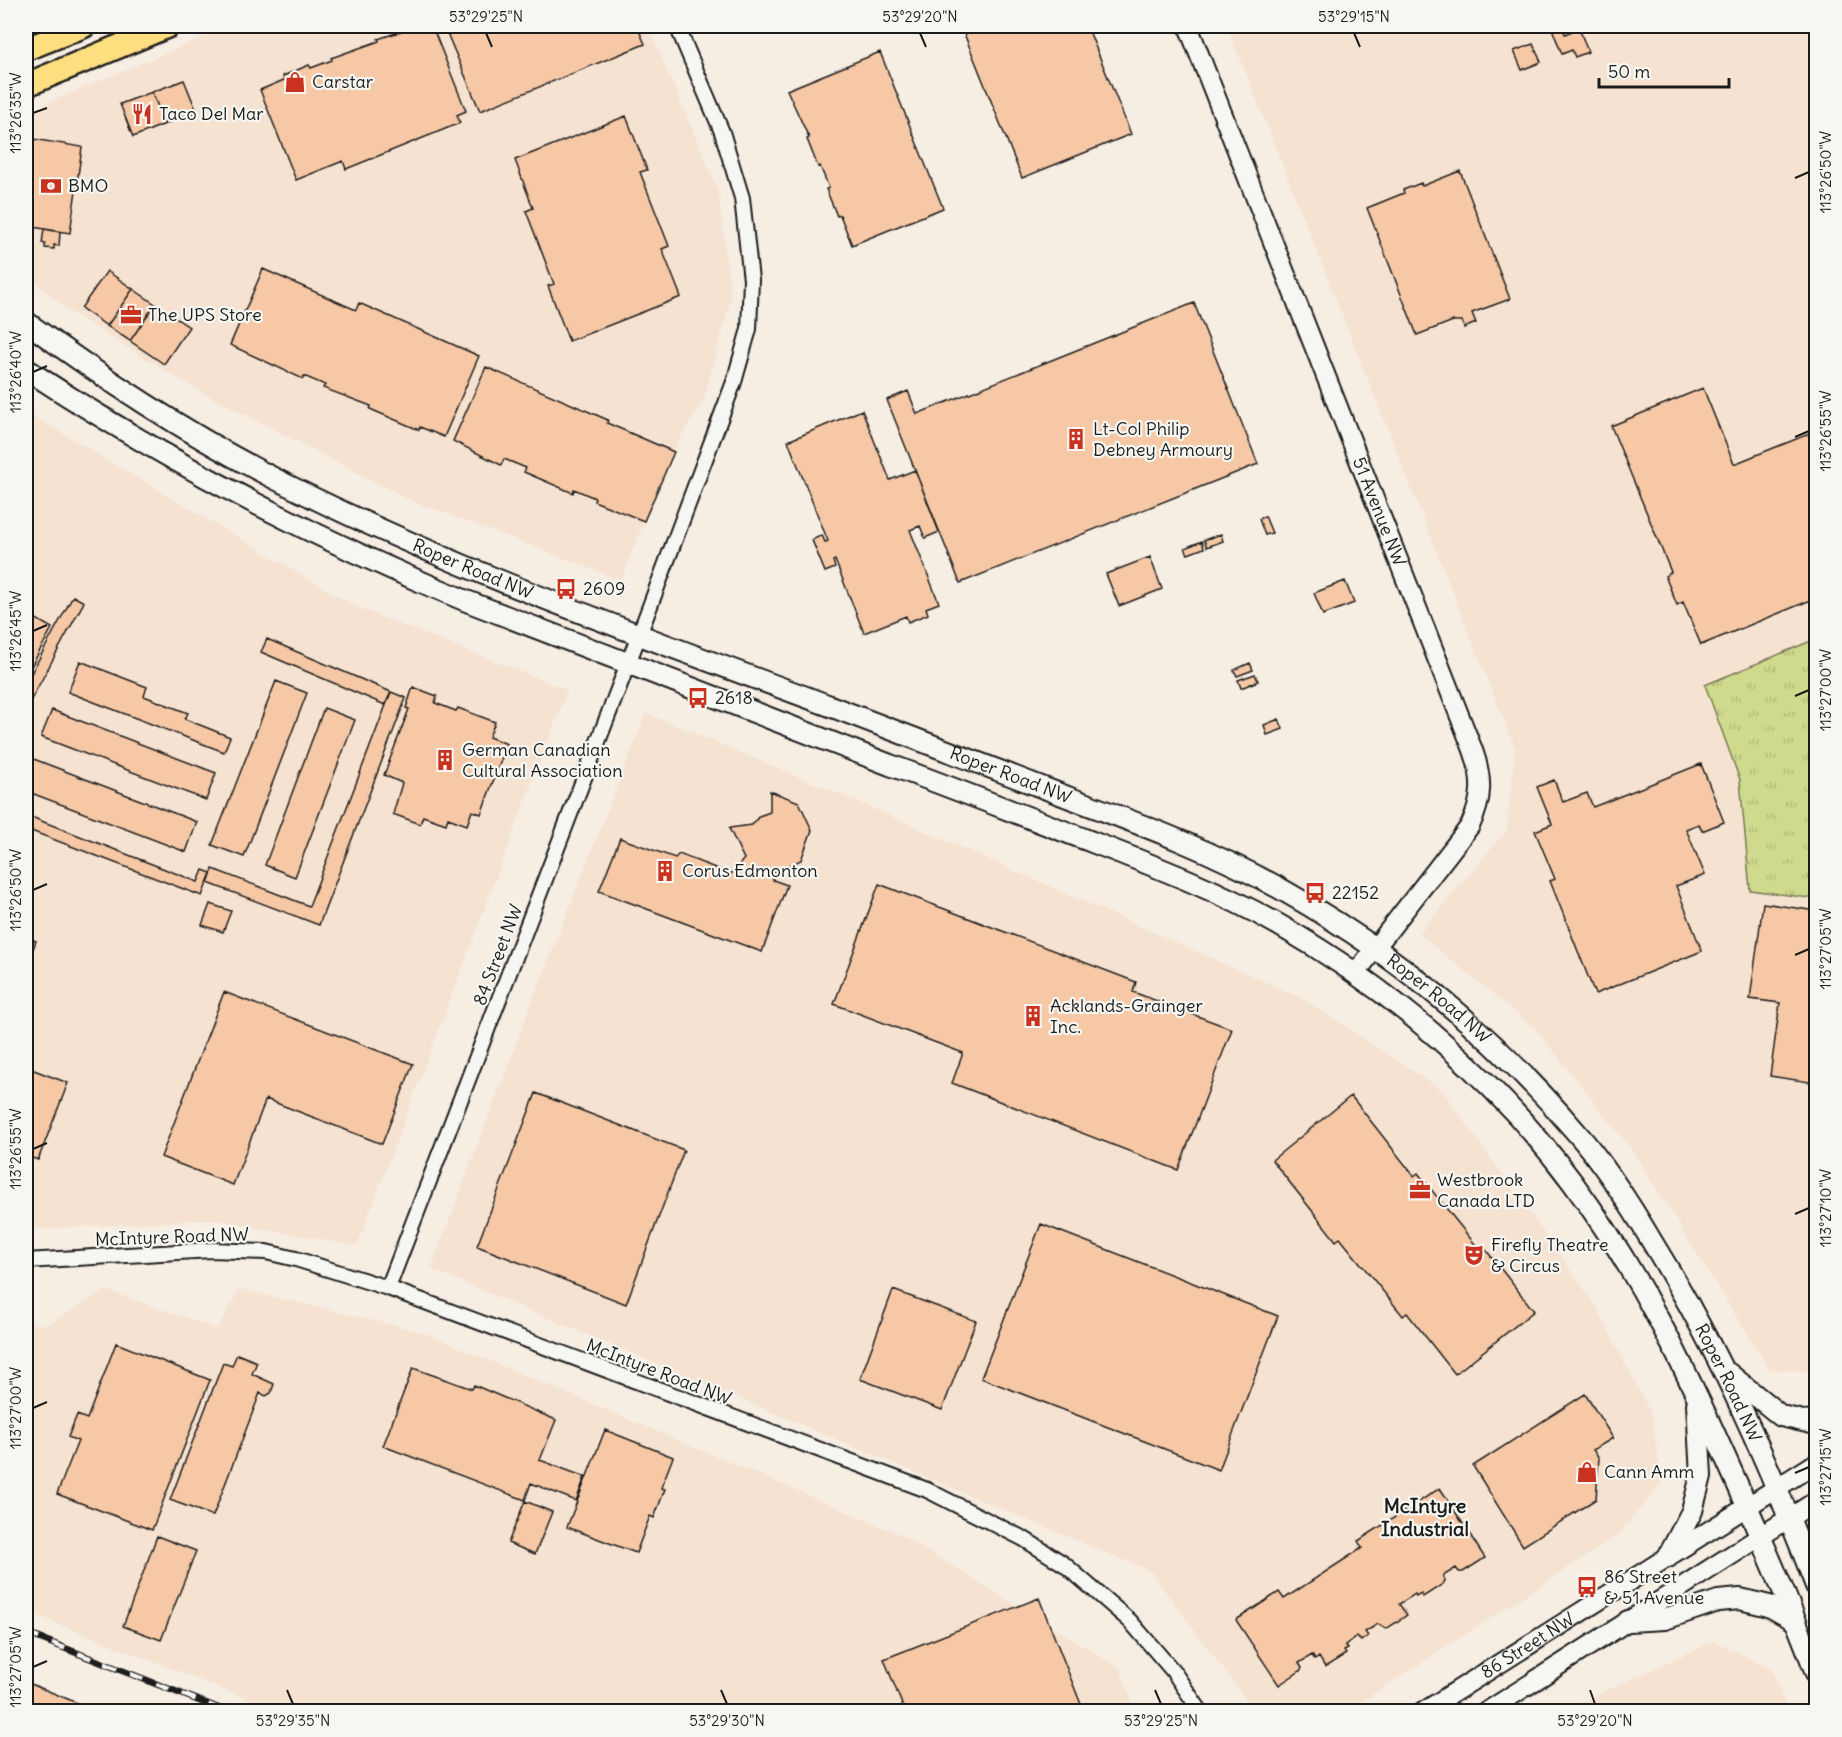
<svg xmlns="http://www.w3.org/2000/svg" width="1842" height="1737" viewBox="0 0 1842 1737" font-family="Delius,sans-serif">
<defs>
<pattern id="grass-tufts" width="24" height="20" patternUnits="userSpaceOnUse" patternTransform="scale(1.5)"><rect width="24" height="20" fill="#cfda8d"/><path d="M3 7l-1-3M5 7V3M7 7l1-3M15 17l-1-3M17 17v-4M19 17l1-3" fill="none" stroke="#b1ba79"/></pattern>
</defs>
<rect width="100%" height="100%" fill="#f6ede3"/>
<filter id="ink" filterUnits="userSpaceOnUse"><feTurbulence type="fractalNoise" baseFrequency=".0167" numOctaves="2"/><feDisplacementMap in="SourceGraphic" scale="12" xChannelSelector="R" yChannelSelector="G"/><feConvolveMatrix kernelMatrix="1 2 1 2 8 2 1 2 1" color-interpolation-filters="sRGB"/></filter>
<g filter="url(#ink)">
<path fill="#f6e2d0" d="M230,26H648L718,190L731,298L704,398L669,457L621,580L408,499L194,388L67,310L26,273V112Z
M1227,26H1816V1371L1770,1370L1630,1147L1535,1028L1419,934L1507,830L1515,748Z
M26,412L356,607L567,690L357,1246L213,1219L26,1230Z
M646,713L870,807L1301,998L1442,1090L1596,1306L1652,1416L1662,1482L1618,1535L1347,1711H1255L1150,1571L431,1269L532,1002Z
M240,1289L422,1332L899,1534L1120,1668L1135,1711H278L26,1611V1322L47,1325L106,1290L217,1329Z
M1714,1641L1771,1669L1788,1711H1561Z"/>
<path fill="url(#grass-tufts)" stroke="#767b54" stroke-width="1.5" d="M1816,639V638V899L1750,890L1740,780L1705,685Z"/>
<path fill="#f6c8a5" stroke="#1c1c1c" stroke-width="1.5" d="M417,26H432L466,111L457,115L460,123L346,169L343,161L296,180L260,90L284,80L283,76L309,65L311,68L332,60L331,58L379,41L378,39Z
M444,26H637L645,44L480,111Z
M961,26H1087L1131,134L1022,178Z
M1551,26H1562L1565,34L1579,28L1588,52L1575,57L1572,50L1562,54Z
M1533,44L1541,62L1522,70L1514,51Z
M880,52L943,208L852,245L840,215L837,216L826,189L829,188L820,166L818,167L807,139L809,138L787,90Z
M184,80L197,112L165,124L152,92Z
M152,92L165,124L133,137L120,104Z
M626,116L647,170L640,172L669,246L662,249L681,297L569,341L548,286L554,284L526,211L533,208L515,160Z
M27,138L82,147L70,233L26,226Z
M1460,171L1510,299L1472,313L1476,323L1464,328L1462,321H1453L1417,335L1367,208L1404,193L1403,190L1421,183L1422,186Z
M44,229L60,232L59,246L54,245V249L45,248V244L42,243Z
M263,269L356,310L359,303L479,356L444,437L420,427L419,430L370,409L371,406L323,388L325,385L304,376L303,379L230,345Z
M107,271L133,289L107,326L81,308Z
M133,289L155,304L130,341L107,326Z
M1194,303L1258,464L960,583L887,400L908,391L917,414Z
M155,304L189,327L164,364L130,341Z
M486,367L608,420L607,423L674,452L644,521L594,501L595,498L574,489L573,493L524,472L526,468L504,459L501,465L453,441Z
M1703,388L1734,464L1816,431V598L1701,645L1683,602L1677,605L1665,576L1671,572L1611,426Z
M862,410L890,480L915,470L939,532L925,538L920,526L910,530L939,603L926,608L928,614L908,622L906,616L864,633L835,560L833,561L835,568L825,572L812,540L822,535L825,542L828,541L788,441Z
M1265,516L1272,533L1265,535L1259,519Z
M1221,534L1223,541L1207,547L1204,540Z
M1202,541L1204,548L1188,554L1185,548Z
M1150,557L1162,589L1119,606L1106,574Z
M1345,581L1354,603L1323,615L1314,593Z
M73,596L84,602L26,709V683Z
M26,613L52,628L26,676Z
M267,639L391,692L385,705L261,652Z
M80,661L147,687L144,696L188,713L185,719L230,737L224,752L68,692Z
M1250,663L1253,670L1237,676L1234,670Z
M1255,674L1258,681L1241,688L1238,680Z
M276,681L307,693L244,857L212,845Z
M413,687L437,696L435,703L456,711L458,708L495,722L489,737L507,744L481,814L472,811L467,825L448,818L446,824L423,816L420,824L393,814L402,783L384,775L409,709L406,708Z
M391,692L406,698L319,925L208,883L213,869L309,906Z
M324,708L355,720L295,877L265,865Z
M52,710L216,773L206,800L41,737Z
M1279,719L1283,729L1267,735L1264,725Z
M26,756L197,822L186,852L26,791Z
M1701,764L1724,822L1702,831L1699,824L1686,829L1705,875L1676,886L1702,951L1595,994L1550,881L1555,879L1535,831L1552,824L1537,787L1554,780L1563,802L1587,793L1593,807Z
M770,791L799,802L812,830L801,860L773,872V880L787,885L762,952L599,891L620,838L675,858L679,854L731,874L744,859L729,828L752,825L759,816L770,812Z
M26,815L198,882L203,870L211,873L202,896L26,829Z
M879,884L1136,982L1133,992L1232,1029L1178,1170L952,1083L963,1053L834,1004Z
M1763,903L1816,911V1083L1770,1076L1780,1003L1750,999Z
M210,904L231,911L223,932L202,925Z
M26,937L36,941L26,968Z
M224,992L413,1064L382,1144L266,1099L233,1185L161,1157Z
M26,1067L68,1083L38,1160L26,1156Z
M536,1093L684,1150L626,1304L477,1246Z
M1351,1096L1414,1176L1418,1173L1482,1253L1486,1250L1534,1311L1455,1374L1407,1313L1403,1316L1340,1238L1336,1241L1272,1160Z
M1041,1224L1278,1316L1219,1470L981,1378Z
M893,1290L976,1321L942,1410L860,1379Z
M116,1343L210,1380L152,1530L57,1494L78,1441L68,1437L77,1415L87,1419Z
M237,1354L257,1362L252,1374L274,1384L271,1393L266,1396L260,1393L213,1516L170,1500L223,1363L232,1366Z
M413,1368L472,1389L474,1385L556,1420L540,1460L585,1477L576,1501L531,1483L525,1500L383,1446Z
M1585,1394L1613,1438L1593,1450L1599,1458L1596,1499L1523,1546L1473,1466Z
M605,1430L673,1457L661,1488L665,1489L654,1518L650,1516L636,1553L567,1527Z
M1440,1488L1485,1558L1463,1572H1459L1456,1568L1443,1576L1445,1581L1443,1584L1423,1597L1421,1593L1416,1596L1415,1594L1399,1604L1407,1615L1386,1629L1378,1624L1365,1632L1368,1636L1361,1641L1357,1636L1345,1645L1348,1649L1344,1651L1346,1654L1325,1667L1319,1657L1315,1660L1312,1655L1299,1663L1302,1668L1300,1671L1279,1685L1236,1620L1279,1592L1284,1599L1362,1548L1358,1541Z
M525,1501L552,1512L535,1554L508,1543Z
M157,1536L196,1551L161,1640L123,1626Z
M1039,1598L1084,1712H905L884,1659Z
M26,1682L80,1704L77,1712H26Z"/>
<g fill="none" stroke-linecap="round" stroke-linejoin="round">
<defs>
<path id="minor" d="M26,1261L212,1250L266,1252L296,1259L388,1288L927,1490L1024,1539L1064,1564L1130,1621L1173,1671L1201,1712
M388,1288L647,614L734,382L749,329L751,280L742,198L722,132L677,26"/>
<g id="tertiary">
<path id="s1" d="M1188,26L1473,750C1483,778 1483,799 1470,826L1355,974"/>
<path id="s2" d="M1423,1712L1816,1463"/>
<path d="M1486,1712L1816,1501"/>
</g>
<g id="secondary">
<path id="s3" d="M26,322C100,376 177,427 258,470C440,565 637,634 830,706C908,736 987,766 1065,796C1140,824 1216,852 1286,892C1396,954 1494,1036 1576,1132C1606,1166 1631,1206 1654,1245C1720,1352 1771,1469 1816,1586"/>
<path d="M26,369C164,460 311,537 464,600C606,654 748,710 890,765C956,789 1021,815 1087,840C1152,865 1218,890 1279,925C1391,989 1496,1079 1573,1183C1639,1272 1686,1369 1731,1470C1761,1537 1790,1604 1816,1673"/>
<path d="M1728,1373L1781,1416L1816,1424"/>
<path d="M1668,1557L1692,1511L1701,1476L1697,1404"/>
<path d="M1628,1621L1665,1619L1718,1601L1740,1599L1769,1606L1796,1621"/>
</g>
<path id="primary" d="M26,49L84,26
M26,85L168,26"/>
</defs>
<use href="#minor" stroke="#1c1c1c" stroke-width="18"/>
<use href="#tertiary" stroke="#1c1c1c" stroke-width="22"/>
<use href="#secondary" stroke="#1c1c1c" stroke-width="24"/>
<use href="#primary" stroke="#1c1c1c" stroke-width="27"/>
<use href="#minor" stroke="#f6f6f2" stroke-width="14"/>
<use href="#tertiary" stroke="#f6f6f2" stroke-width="18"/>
<use href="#secondary" stroke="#f6f6f2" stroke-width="20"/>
<use href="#primary" stroke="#fedf80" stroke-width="22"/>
<defs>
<path id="rail" d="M26,1633L228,1712"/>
</defs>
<use href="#rail" stroke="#1c1c1c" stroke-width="7"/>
<use href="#rail" stroke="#f6f6f2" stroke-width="4.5" stroke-dasharray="14" stroke-linecap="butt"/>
</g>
</g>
<path fill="none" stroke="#1c1c1c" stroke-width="2" d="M486,33L492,47M920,33L926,47M1354,33L1360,47M33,113L47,108M1795,178L1809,172M33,372L47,366M1795,437L1809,431M33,631L47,625M1795,696L1809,690M33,890L47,884M1795,955L1809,949M33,1149L47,1143M1795,1214L1809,1208M33,1408L47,1402M1795,1473L1809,1467M33,1667L47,1661M287,1690L293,1704M721,1690L727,1704M1155,1690L1161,1704M1590,1690L1595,1704"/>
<defs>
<symbol id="shop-bare" viewBox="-9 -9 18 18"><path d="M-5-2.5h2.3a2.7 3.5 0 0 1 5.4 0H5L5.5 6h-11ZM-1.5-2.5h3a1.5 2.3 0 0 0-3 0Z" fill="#c8321e" stroke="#f6f6f2" stroke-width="2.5" paint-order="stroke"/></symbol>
<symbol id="restaurant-bare" viewBox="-9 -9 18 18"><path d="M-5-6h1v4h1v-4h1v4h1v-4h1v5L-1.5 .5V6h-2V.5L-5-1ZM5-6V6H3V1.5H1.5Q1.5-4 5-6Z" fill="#c8321e" stroke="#f6f6f2" stroke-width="2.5" paint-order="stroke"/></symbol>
<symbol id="bank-bare" viewBox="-9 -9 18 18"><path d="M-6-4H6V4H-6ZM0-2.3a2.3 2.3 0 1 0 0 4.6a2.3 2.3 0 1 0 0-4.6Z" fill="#c8321e" stroke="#f6f6f2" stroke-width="2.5" paint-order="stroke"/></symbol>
<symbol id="office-bare" viewBox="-9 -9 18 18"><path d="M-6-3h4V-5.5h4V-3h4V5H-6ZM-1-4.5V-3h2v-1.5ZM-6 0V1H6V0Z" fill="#c8321e" stroke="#f6f6f2" stroke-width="2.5" paint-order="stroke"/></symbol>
<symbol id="building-bare" viewBox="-9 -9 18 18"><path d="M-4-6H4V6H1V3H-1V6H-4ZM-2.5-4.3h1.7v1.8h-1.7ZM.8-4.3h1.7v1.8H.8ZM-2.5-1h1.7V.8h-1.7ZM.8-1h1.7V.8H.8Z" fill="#c8321e" stroke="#f6f6f2" stroke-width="2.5" paint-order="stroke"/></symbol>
<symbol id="bus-bare" viewBox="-9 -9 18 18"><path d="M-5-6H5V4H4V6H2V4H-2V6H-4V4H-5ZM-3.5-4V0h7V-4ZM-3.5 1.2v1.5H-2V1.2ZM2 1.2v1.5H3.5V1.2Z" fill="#c8321e" stroke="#f6f6f2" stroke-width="2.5" paint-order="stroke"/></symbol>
<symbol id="theatre-bare" viewBox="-9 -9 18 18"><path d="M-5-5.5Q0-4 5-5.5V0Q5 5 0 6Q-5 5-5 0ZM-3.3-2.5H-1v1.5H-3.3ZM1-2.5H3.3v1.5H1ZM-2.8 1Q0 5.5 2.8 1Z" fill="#c8321e" stroke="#f6f6f2" stroke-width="2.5" paint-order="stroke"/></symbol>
</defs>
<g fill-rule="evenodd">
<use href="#shop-bare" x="280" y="67" width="30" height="30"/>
<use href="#restaurant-bare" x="127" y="99" width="30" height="30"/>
<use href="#bank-bare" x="36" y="171" width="30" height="30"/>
<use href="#office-bare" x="116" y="300" width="30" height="30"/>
<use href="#building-bare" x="1061" y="424" width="30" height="30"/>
<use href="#bus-bare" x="551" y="574" width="30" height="30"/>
<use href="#bus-bare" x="683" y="683" width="30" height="30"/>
<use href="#building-bare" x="430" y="745" width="30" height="30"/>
<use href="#building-bare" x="650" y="856" width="30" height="30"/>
<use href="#bus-bare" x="1300" y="878" width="30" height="30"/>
<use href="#building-bare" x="1018" y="1001" width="30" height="30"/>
<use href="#office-bare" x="1405" y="1175" width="30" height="30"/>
<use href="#theatre-bare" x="1459" y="1240" width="30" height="30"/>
<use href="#shop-bare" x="1572" y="1457" width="30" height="30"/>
<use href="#bus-bare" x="1572" y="1572" width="30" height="30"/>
</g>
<g text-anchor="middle" stroke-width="4.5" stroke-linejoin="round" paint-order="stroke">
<g font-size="18" fill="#1c1c1c" stroke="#f6f6f2" text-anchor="start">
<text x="312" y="88">Carstar</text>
<text x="159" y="120">Taco Del Mar</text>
<text x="68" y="192">BMO</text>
<text x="148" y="321">The UPS Store</text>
<text x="1093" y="435">Lt-Col Philip<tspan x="1093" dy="21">Debney Armoury</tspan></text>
<text x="583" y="595">2609</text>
<text x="715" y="704">2618</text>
<text x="462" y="756">German Canadian<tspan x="462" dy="21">Cultural Association</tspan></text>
<text x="682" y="877">Corus Edmonton</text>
<text x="1332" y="899">22152</text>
<text x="1050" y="1012">Acklands-Grainger<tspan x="1050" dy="21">Inc.</tspan></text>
<text x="1437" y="1186">Westbrook<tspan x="1437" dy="21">Canada LTD</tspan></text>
<text x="1491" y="1251">Firefly Theatre<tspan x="1491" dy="21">&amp; Circus</tspan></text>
<text x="1604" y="1478">Cann Amm</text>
<text x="1604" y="1583">86 Street<tspan x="1604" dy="21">&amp; 51 Avenue</tspan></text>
</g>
<g font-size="18" fill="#1c1c1c" stroke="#f6f6f2">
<text dy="6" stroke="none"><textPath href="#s1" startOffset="522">51 Avenue NW</textPath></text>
<text dy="6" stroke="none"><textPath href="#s3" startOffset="512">Roper Road NW</textPath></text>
<text dy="6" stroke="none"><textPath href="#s3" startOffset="1088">Roper Road NW</textPath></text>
<text transform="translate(498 955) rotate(-69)" y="6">84 Street NW</text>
<text dy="6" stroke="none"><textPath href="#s3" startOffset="1574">Roper Road NW</textPath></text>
<text transform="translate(172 1237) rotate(-2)" y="6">McIntyre Road NW</text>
<text transform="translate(659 1372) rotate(21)" y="6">McIntyre Road NW</text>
<text dy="6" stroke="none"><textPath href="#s3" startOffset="2060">Roper Road NW</textPath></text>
<text dy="6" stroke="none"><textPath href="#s2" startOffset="124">86 Street NW</textPath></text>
</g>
<g font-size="20" font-weight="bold" fill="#1c1c1c" stroke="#f6f6f2">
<text x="1425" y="1513">McIntyre<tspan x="1425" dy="23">Industrial</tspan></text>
</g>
</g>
<rect width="1842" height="1737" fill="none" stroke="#f6f6f2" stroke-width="66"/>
<path d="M1599 78v9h130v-9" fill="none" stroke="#1c1c1c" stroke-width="3"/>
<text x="1608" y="78" font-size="18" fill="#1c1c1c" stroke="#f6f6f2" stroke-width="4.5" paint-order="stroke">50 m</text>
<rect x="33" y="33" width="1776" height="1671" fill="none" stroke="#1c1c1c" stroke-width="2"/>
<g font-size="15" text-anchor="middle" fill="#1c1c1c">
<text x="486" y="22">53°29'25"N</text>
<text x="920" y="22">53°29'20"N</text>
<text x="1354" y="22">53°29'15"N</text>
<text transform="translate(16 113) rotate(-90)" y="5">113°26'35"W</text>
<text transform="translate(1826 172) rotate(-90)" y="5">113°26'50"W</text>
<text transform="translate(16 372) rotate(-90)" y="5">113°26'40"W</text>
<text transform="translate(1826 431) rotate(-90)" y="5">113°26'55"W</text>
<text transform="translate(16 631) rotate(-90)" y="5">113°26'45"W</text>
<text transform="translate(1826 690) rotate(-90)" y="5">113°27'00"W</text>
<text transform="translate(16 890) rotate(-90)" y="5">113°26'50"W</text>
<text transform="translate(1826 949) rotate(-90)" y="5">113°27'05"W</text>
<text transform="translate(16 1149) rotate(-90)" y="5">113°26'55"W</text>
<text transform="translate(1826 1208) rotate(-90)" y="5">113°27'10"W</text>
<text transform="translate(16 1408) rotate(-90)" y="5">113°27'00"W</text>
<text transform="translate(1826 1467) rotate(-90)" y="5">113°27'15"W</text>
<text transform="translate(16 1667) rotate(-90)" y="5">113°27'05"W</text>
<text x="293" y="1726">53°29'35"N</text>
<text x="727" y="1726">53°29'30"N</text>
<text x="1161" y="1726">53°29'25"N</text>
<text x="1595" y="1726">53°29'20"N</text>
</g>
</svg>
